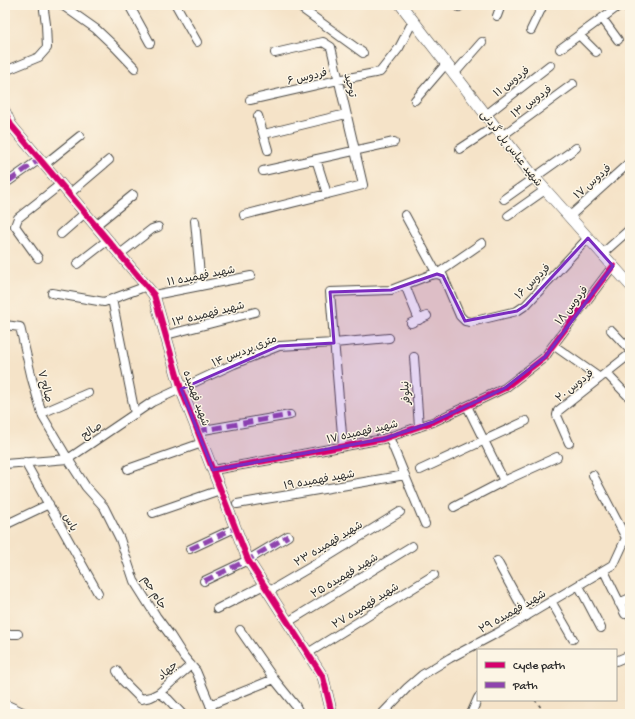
<svg xmlns="http://www.w3.org/2000/svg" width="635" height="719" viewBox="0 0 635 719" font-family="'Gochi Hand','Playpen Sans Arabic',sans-serif">
<rect width="100%" height="100%" fill="#fcf5e5"/>
<filter id="ink" filterUnits="userSpaceOnUse"><feTurbulence type="fractalNoise" baseFrequency=".025" numOctaves="2"/><feDisplacementMap in="SourceGraphic" scale="8" xChannelSelector="R" yChannelSelector="G"/><feConvolveMatrix kernelMatrix="1 2 1 2 8 2 1 2 1" color-interpolation-filters="sRGB"/></filter>
<filter id="wash" filterUnits="userSpaceOnUse"><feTurbulence type="fractalNoise" baseFrequency=".012" numOctaves="4" result="noise"/><feDisplacementMap in="SourceGraphic" scale="16" xChannelSelector="R" yChannelSelector="G"/><feGaussianBlur stdDeviation="0.9" result="paint"/><feColorMatrix in="noise" values="0 0 0 0 0 0 0 0 0 0 0 0 0 0 0 0 0 1.4 0 .05"/><feComposite in="paint" operator="in"/></filter>
<g filter="url(#wash)">
<rect width="100%" height="100%" fill="#f5e3c8"/>
</g>
<g filter="url(#ink)">
<g fill="none" stroke-linecap="round" stroke-linejoin="round">
<defs>
<path id="street" d="M62,5L96,29L115,47L135,68
M129,5L150,43
M176,5L197,42
M297,5L363,53
M626,5L630,11
M459,7L460,5
M497,16L501,5
M602,18L618,40
M531,30L543,5
M579,35L596,52
M560,49L620,5
M5,71L39,57L47,48L46,24L44,10L45,5
M454,74L482,42
M250,100L338,80L380,72L399,48L413,21
M415,100L446,64
M486,115L550,65
M258,116L268,150
M264,134L346,114
M502,136L573,84
M460,149L495,126
M316,159L327,194
M45,164L80,136
M263,171L394,142
M9,181L40,159
M69,194L109,160
M504,199L576,148
M244,215L363,185L331,47L323,42L275,53
M405,215L437,274
M508,216L545,190
M569,217L630,162
M195,221L201,286
M96,225L133,195
M61,234L85,213
M120,254L152,229L158,227
M602,254L630,229
M38,258L15,226L18,218L61,184
M77,264L108,240
M437,274L443,276L460,316L465,321L471,322L517,311L526,305L588,238
M405,285L419,320
M52,293L104,302L147,286
M154,295L251,276
M112,299L135,414
M411,323L427,316
M5,325L20,327L32,379L43,417L68,459L86,487L104,507L120,539L134,581L156,616L170,635L184,657L196,671L214,714
M611,330L630,350
M166,335L255,312
M553,345L600,378
M414,357L419,427
M606,373L630,398
M42,413L88,393
M198,431L290,415
M389,437L425,524
M569,443L558,418L557,415L558,411L630,354
M343,446L330,292L391,290L430,275L437,274L482,243
M25,462L98,593
M5,464L68,459L152,402L234,364L279,346L334,343L389,338
M128,469L202,443
M213,470L270,460L383,439L433,422L505,388L545,357L551,348L613,266
M420,470L526,421
M593,475L626,538
M504,481L557,457
M237,504L405,475
M454,507L504,481L467,406
M153,513L220,490
M5,525L49,504
M190,549L235,528
M497,561L527,616
M604,571L625,614
M204,581L248,560L288,536
M579,586L601,628
M268,592L319,562L400,512
M551,601L573,639
M619,603L630,598
M217,609L264,585
M288,622L412,546
M240,630L274,679
M5,634H18
M308,653L434,575
M616,661L630,655
M117,671L123,681L141,699L151,697L159,693L168,699L182,714
M159,693L191,665
M5,704L27,714
M210,705L274,679L295,705L300,714
M382,714L407,688L422,675L450,658L501,631L614,564L626,538
M471,714L478,698"/>
<path id="secondary" d="M401,5L534,177L630,285
M5,112L11,125L154,295L181,389L248,560L323,677L332,714"/>
</defs>
<use href="#street" stroke="#494743" stroke-width="10"/>
<use href="#secondary" stroke="#494743" stroke-width="12"/>
<path stroke="#494743" stroke-width="1.5" stroke-dasharray="3 3" stroke-linecap="butt" d="M535,700L546,714"/>
<use href="#street" stroke="#fff" stroke-width="8"/>
<use href="#secondary" stroke="#fff" stroke-width="11"/>
<path stroke="#8e44ad" stroke-width="5" stroke-dasharray="10 5" stroke-linecap="butt" d="M9,181L40,159
M198,431L290,415
M190,549L235,528
M204,581L248,560L288,536"/>
<defs>
<path id="cycleway" d="M5,112L11,125L154,295L181,389L248,560L323,677L332,714
M213,470L270,460L383,439L433,422L505,388L545,357L551,348L613,266"/>
</defs>
<use href="#cycleway" stroke="#fcf5e5" stroke-width="8"/>
<use href="#cycleway" stroke="#d6006c" stroke-width="6"/>
</g>
</g>
<path fill="#7b2cbf" fill-opacity="0.2" stroke="#7b2cbf" stroke-width="3" stroke-linejoin="round" d="M588,238L613,266L545,357L505,388L433,422L383,439L213,470L181,389L279,346L334,343L330,292L391,290L437,274L443,276L465,321L517,311L526,305Z"/>
<g text-anchor="middle" stroke-width="3" stroke-linejoin="round" paint-order="stroke">
<g font-size="11" fill="#2b2b2b" stroke="#fcf5e5">
<text transform="translate(307 76) rotate(-13)" y="4">فردوس ۶</text>
<text transform="translate(511 81) rotate(-38)" y="4">فردوس ۱۱</text>
<text transform="translate(351 85) rotate(77)" y="4">توحید</text>
<text transform="translate(531 101) rotate(-36)" y="4">فردوس ۱۳</text>
<text transform="translate(512 148) rotate(52)" y="4">شهید عباس پل گردنی</text>
<text transform="translate(592 181) rotate(-42)" y="4">فردوس ۱۷</text>
<text transform="translate(201 275) rotate(-11)" y="4">شهید فهمیده ۱۱</text>
<text transform="translate(532 281) rotate(-45)" y="4">فردوس ۱۶</text>
<text transform="translate(571 305) rotate(-52)" y="4">فردوس ۱۸</text>
<text transform="translate(208 313) rotate(-14)" y="4">شهید فهمیده ۱۳</text>
<text transform="translate(244 350) rotate(-22)" y="4">۱۴ متری پردیس</text>
<text transform="translate(574 385) rotate(-39)" y="4">فردوس ۲۰</text>
<text transform="translate(46 386) rotate(75)" y="4">صالح ۷</text>
<text transform="translate(405 393) rotate(-94)" y="4">نیلوفر</text>
<text transform="translate(197 398) rotate(70)" y="4">شهید فهمیده</text>
<text transform="translate(91 430) rotate(-34)" y="4">صالح</text>
<text transform="translate(362 431) rotate(-13)" y="4">شهید فهمیده ۱۷</text>
<text transform="translate(319 479) rotate(-10)" y="4">شهید فهمیده ۱۹</text>
<text transform="translate(71 522) rotate(61)" y="4">یاس</text>
<text transform="translate(328 543) rotate(-31)" y="4">شهید فهمیده ۲۳</text>
<text transform="translate(344 575) rotate(-31)" y="4">شهید فهمیده ۲۵</text>
<text transform="translate(155 592) rotate(59)" y="4">جام جم</text>
<text transform="translate(365 605) rotate(-32)" y="4">شهید فهمیده ۲۷</text>
<text transform="translate(512 611) rotate(-30)" y="4">شهید فهمیده ۲۹</text>
<text transform="translate(167 670) rotate(-41)" y="4">جهاد</text>
</g>
</g>
<rect width="635" height="719" fill="none" stroke="#fcf5e5" stroke-width="20"/>
<rect x="477" y="649" width="140" height="52" fill="#fcf5e5" stroke="#a8a49b"/>
<rect x="485" y="662" width="20" height="6" fill="#d6006c" stroke="#a8a49b"/>
<text x="513" y="669" font-size="12" fill="#2b2b2b">Cycle path</text>
<rect x="485" y="682" width="20" height="6" fill="#8e44ad" stroke="#a8a49b"/>
<text x="513" y="689" font-size="12" fill="#2b2b2b">Path</text>
</svg>
